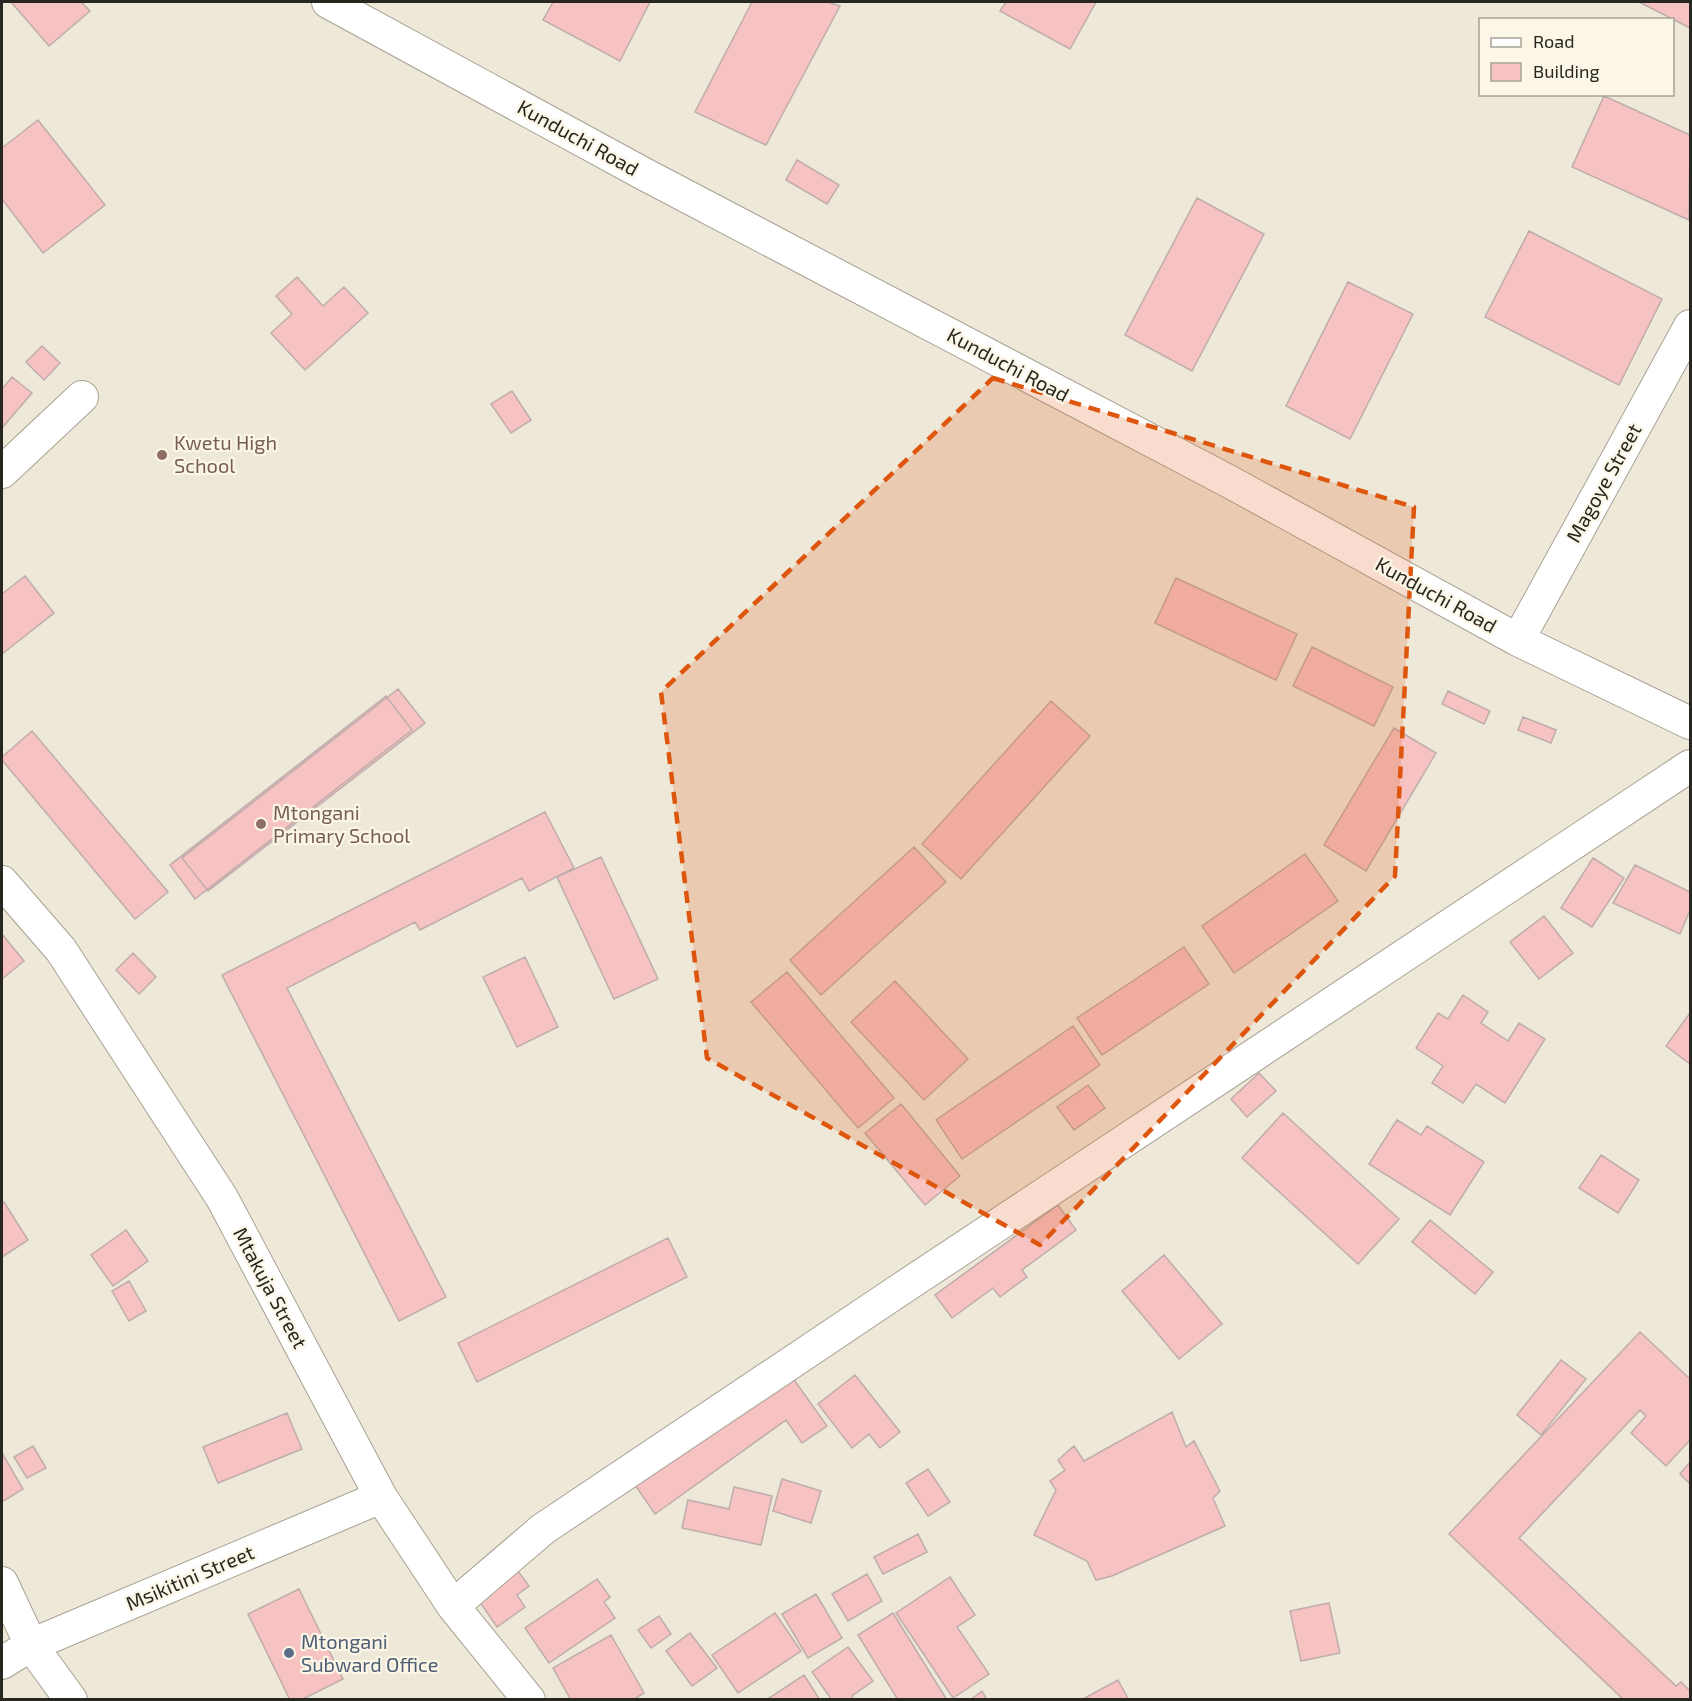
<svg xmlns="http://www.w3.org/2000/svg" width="1692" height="1701" viewBox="0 0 1692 1701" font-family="'Exo 2',sans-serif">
<rect width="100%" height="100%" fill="#eee8d9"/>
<path fill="#f6c3c2" stroke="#bfacac" stroke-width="1.5" d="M11,2H81L90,11L49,46Z
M553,2H650L620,61L543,20Z
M752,2H827L840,6L766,145L695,112Z
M1006,2H1096L1070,49L1000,11Z
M1639,2H1690V28Z
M1604,96L1690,135L1689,220L1572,167Z
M38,120L105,205L43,253L2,199V148Z
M797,160L839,185L827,204L786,180Z
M1197,198L1264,234L1192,371L1125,335Z
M1529,231L1662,299L1619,385L1485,317Z
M297,277L323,306L344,287L368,313L305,370L271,333L292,314L276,296Z
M1348,282L1413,314L1350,439L1286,406Z
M42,346L60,363L44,380L26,362Z
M12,377L32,393L2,428V389Z
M512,391L531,420L511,433L491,404Z
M25,576L54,613L2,654V594Z
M1176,578L1297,634L1276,680L1155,623Z
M1312,647L1393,687L1374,726L1293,686Z
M398,689L425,723L208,891L182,858Z
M1448,691L1490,711L1484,724L1442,704Z
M386,696L412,730L195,899L170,865Z
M1051,701L1090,736L961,879L922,844Z
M1523,717L1556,730L1551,743L1518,730Z
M1394,728L1436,753L1366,871L1324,845Z
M32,731L168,892L135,919L2,760V757Z
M545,812L574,868L529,891L522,878L420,930L415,922L287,988L446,1297L399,1321L222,975Z
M914,847L946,882L821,995L790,960Z
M1305,854L1338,901L1234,973L1202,926Z
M601,857L658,979L614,999L557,877Z
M1593,858L1624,878L1592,927L1561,908Z
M1635,865L1690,892V910L1680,934L1613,903Z
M1544,916L1573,953L1539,979L1510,942Z
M2,934L24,961L2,979Z
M1184,947L1209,984L1102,1055L1077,1018Z
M133,953L156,977L139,994L116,970Z
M525,957L558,1027L517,1047L483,977Z
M787,972L894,1098L858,1128L751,1002Z
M895,981L968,1059L924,1100L851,1022Z
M1463,995L1488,1012L1481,1023L1508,1041L1519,1023L1545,1039L1505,1103L1476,1084L1463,1103L1432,1083L1443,1066L1416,1048L1438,1013L1448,1019Z
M1690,1013V1064L1666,1046Z
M1073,1026L1100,1065L962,1159L936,1120Z
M1259,1073L1276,1091L1247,1117L1231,1099Z
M1088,1085L1105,1108L1074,1130L1057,1107Z
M901,1104L960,1176L925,1205L865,1133Z
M1283,1113L1399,1219L1358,1264L1242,1158Z
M1397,1120L1421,1135L1427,1126L1484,1162L1450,1215L1369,1164Z
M1601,1155L1639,1180L1618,1213L1579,1188Z
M4,1202L28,1240L2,1257V1204Z
M1058,1205L1076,1230L1022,1270L1027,1277L1000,1297L993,1288L952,1318L935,1295Z
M1430,1220L1493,1272L1475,1294L1412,1242Z
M126,1230L148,1261L113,1286L91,1255Z
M668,1238L687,1277L477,1382L458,1343Z
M1164,1255L1222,1324L1179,1359L1122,1291Z
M129,1281L146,1311L129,1321L112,1291Z
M1640,1332L1690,1379V1440L1666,1466L1631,1433L1646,1416L1640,1410L1519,1538L1676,1686L1681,1682L1690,1691V1700H1624L1449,1534Z
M1561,1360L1586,1379L1541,1435L1517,1415Z
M790,1374L827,1426L802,1443L786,1420L655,1514L635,1485Z
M855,1375L900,1432L880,1448L869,1434L852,1448L818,1404Z
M1172,1412L1186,1447L1194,1441L1220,1491L1213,1498L1225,1526L1112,1576L1096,1580L1087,1561L1034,1535L1056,1490L1050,1481L1065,1470L1058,1460L1074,1446L1084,1461Z
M287,1413L302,1449L218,1483L203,1447Z
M33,1446L46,1468L27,1478L14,1457Z
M2,1453L23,1489L2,1502Z
M1690,1462V1484L1680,1474Z
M928,1469L950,1502L928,1516L906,1483Z
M782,1479L821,1491L811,1523L773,1511Z
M734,1487L772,1496L761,1545L682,1528L688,1500L729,1509Z
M918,1534L927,1552L883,1574L874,1557Z
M515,1567L529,1586L517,1595L525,1607L497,1627L475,1595Z
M867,1574L882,1601L848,1621L832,1594Z
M950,1577L975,1615L957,1627L989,1674L953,1698L896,1613Z
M597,1579L610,1597L604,1602L615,1618L549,1663L525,1628Z
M299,1589L343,1679L301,1700H290L248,1614Z
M816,1594L842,1638L808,1658L782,1614Z
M1329,1603L1340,1653L1301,1661L1290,1611Z
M775,1613L801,1651L738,1693L712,1655Z
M893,1613L947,1700H898L858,1635Z
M659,1616L671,1634L651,1648L638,1630Z
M690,1633L717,1668L692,1686L666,1651Z
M611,1635L644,1693L633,1700H571L553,1668Z
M848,1647L873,1681L852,1696L854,1700H832L812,1672Z
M804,1675L820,1700H766Z
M1118,1680L1129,1700H1081Z
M982,1691L987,1700H970Z"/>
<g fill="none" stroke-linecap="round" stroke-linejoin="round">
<defs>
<path id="street" d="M328,2L644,174L1230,482L1518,640L1690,723
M2,472L82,397
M1518,640L1690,326
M2,882L61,950L222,1198L381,1497L453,1606L529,1700
M2,1583L31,1645L71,1700
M453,1606L543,1529L898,1291L1690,766
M2,1663L31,1645L381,1497"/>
</defs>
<use href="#street" stroke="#a7a294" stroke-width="34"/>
<use href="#street" stroke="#fff" stroke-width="32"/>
</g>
<path fill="#de560d" fill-opacity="0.2" stroke="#de560d" stroke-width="4.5" stroke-dasharray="12 8" stroke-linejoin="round" d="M993,378L1414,507L1395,876L1040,1245L707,1058L661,692Z"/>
<g fill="#8d6e63" stroke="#fcf6e6" stroke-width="2">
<circle cx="162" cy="455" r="6"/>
<circle cx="261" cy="824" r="6"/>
</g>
<circle fill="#5c6f8a" stroke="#fcf6e6" stroke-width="2" cx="289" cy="1653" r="6"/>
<g text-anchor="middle" stroke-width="4.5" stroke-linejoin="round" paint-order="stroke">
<g font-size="20" fill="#282621" stroke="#fcf6e6">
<text transform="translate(578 138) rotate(29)" y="7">Kunduchi Road</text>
<text transform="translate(1008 365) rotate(28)" y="7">Kunduchi Road</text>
<text transform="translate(1604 483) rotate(-61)" y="7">Magoye Street</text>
<text transform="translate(1436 595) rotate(29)" y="7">Kunduchi Road</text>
<text transform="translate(270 1288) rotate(62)" y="7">Mtakuja Street</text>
<text transform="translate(190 1578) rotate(-23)" y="7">Msikitini Street</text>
</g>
<g font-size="20" fill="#785e54" stroke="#fcf6e6" text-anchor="start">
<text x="174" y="450">Kwetu High<tspan x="174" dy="23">School</tspan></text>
<text x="273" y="820">Mtongani<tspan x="273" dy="23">Primary School</tspan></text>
</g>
<g font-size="20" fill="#4e5e75" stroke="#fcf6e6" text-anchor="start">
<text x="301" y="1649">Mtongani<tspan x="301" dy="23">Subward Office</tspan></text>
</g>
</g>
<rect width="1692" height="1701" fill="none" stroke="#282621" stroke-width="6"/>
<rect x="1479" y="18" width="195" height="78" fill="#fcf6e6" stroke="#a7a397" stroke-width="1.5"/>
<rect x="1491" y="38" width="30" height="9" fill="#ffffff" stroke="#a7a397" stroke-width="1.5"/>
<text x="1533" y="48" font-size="18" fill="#282621">Road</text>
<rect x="1491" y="63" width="30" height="18" fill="#f6c3c2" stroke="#a7a397" stroke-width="1.5"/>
<text x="1533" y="78" font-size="18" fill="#282621">Building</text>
</svg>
